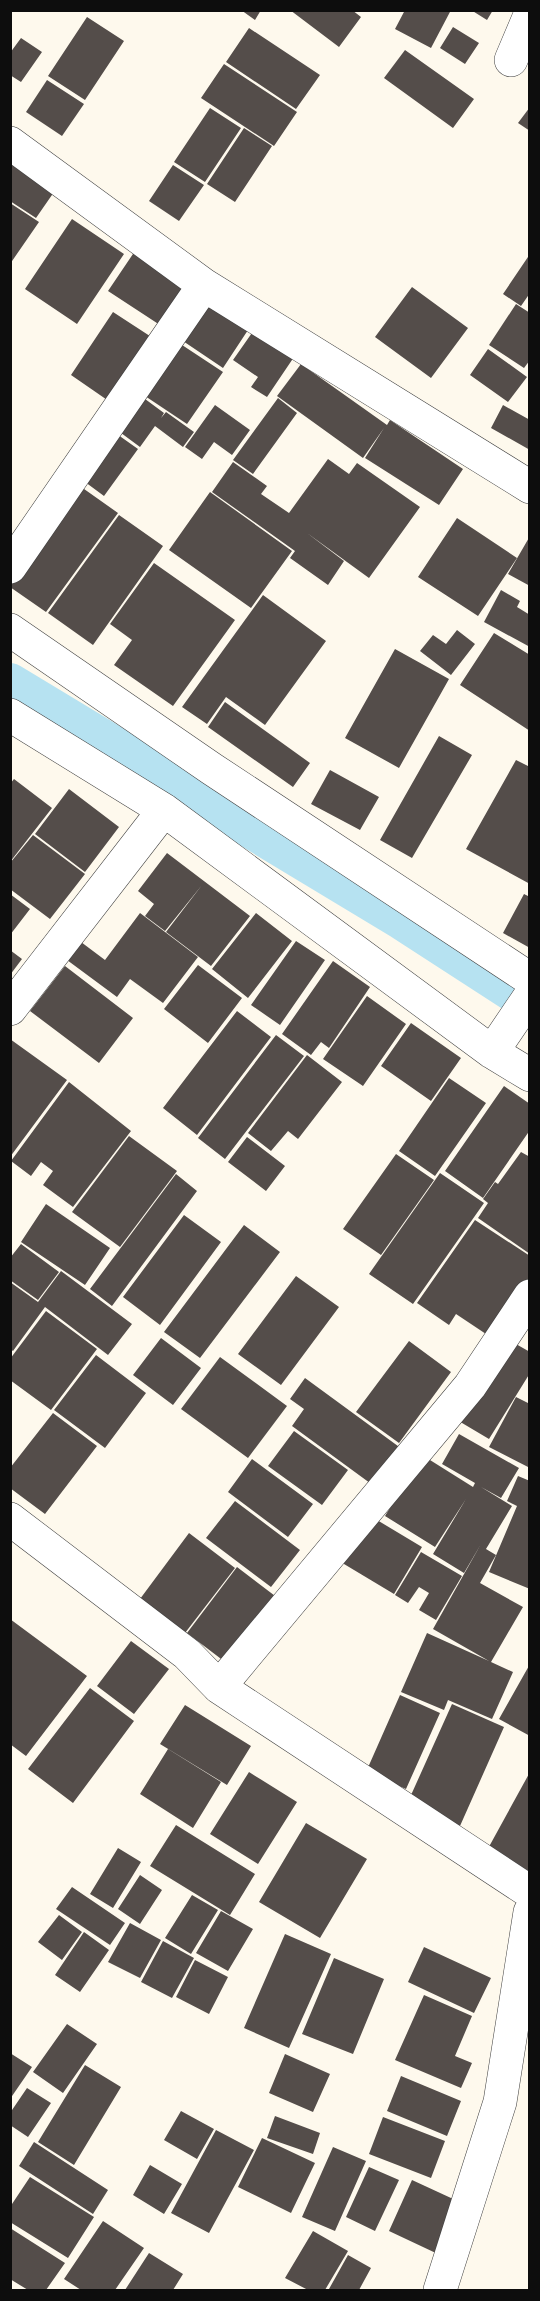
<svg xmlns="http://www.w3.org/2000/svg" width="540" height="2301" viewBox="0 0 540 2301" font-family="'Noto Serif',serif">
<rect width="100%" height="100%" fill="#fef9ed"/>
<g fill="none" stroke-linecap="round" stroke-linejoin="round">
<path stroke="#b6e2f1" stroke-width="40" d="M10,683L402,920L530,1003"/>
</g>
<path fill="#544d4a" d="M241,10H261L255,20Z
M290,10H352L361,17L339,47Z
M405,10H451L431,48L395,29Z
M471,10H493L487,20Z
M87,17L124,41L85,100L48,76Z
M453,27L479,43L465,64L440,48Z
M249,28L320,75L296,109L226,62Z
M21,38L42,52L21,82L10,75V53Z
M405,50L474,99L453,128L384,78Z
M224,64L297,112L274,146L201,98Z
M47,80L84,104L62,136L26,112Z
M530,107V131L518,123Z
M210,108L241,128L205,182L174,162Z
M244,128L272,146L235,202L207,184Z
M10,163L54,192L36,218L10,201Z
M173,165L204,185L179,221L149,201Z
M10,203L39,222L10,264Z
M72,219L124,254L77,324L25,289Z
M137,248L192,284L163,327L108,291Z
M530,254V293L521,306L503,294Z
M412,287L468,328L431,378L375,337Z
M205,302L248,330L223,368L180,339Z
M516,304L530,313V360L524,368L489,345Z
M113,312L156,340L113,404L71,375Z
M254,330L294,357L267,397L251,387L258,377L233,360Z
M179,343L223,372L187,424L145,396Z
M488,349L527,377L508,402L470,375Z
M301,364L387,425L390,420L463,469L439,505L365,458L384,428L363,458L277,396Z
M141,396L164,413L161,418L166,412L194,432L183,447L155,426L140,447L117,430Z
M278,398L297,413L253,474L233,460Z
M215,405L250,430L232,455L214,442L202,459L185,447Z
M503,405L530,420V450L491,428Z
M114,432L138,449L104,496L81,479Z
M328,459L349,474L357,463L420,507L369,578L307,533L344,561L328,585L290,558L295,551L212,492L233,462L267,486L261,494L289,513Z
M77,484L118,513L46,612L10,587Z
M210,492L292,551L251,608L169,550Z
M119,515L163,546L93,645L48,613Z
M457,518L517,558L478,616L418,577Z
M530,536V586L508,574Z
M154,563L235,620L173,706L114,665L132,640L110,624Z
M501,590L520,601L517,607L530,615V647L484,622Z
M263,595L326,641L265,725L226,697L207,724L182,707Z
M457,630L475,644L451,675L420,651L433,635L446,644Z
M494,633L530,655V731L460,685Z
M395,649L449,679L399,768L345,738Z
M225,702L310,763L293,787L208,727Z
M439,736L472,755L412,858L380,840Z
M516,760L530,767V884L466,849Z
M330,770L379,797L360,830L311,804Z
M14,779L52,808L10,862V784Z
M69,789L119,827L85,872L35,834Z
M33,835L85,874L50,919L10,889V863Z
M167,853L250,916L211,966L166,932L202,885L165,931L145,916L154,904L138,891Z
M10,894L30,909L10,935Z
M524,894L530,897V948L503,933Z
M140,913L198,957L163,1003L130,979L117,997L67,960L81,942L105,960Z
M256,913L292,941L248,998L212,969Z
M296,941L325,960L280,1025L251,1005Z
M10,950L22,959L10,975Z
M333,961L370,987L329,1048L321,1042L311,1055L282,1034Z
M198,965L242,998L208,1043L164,1009Z
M65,966L133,1018L99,1063L30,1011Z
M367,996L406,1024L363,1086L323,1059Z
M237,1011L271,1037L197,1135L163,1108Z
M411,1023L461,1058L431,1101L381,1066Z
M276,1035L304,1056L225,1159L198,1138Z
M10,1039L67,1080L10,1157Z
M307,1055L342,1082L298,1139L288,1131L271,1151L248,1133Z
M449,1078L486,1103L435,1176L399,1151Z
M69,1082L131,1131L73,1207L43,1185L53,1171L41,1162L31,1176L11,1161Z
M504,1086L530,1104V1130L483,1198L445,1171Z
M129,1136L177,1171L120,1247L72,1212Z
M247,1137L285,1166L266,1191L228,1162Z
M521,1152L530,1157V1254L478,1218L488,1203L483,1199L495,1182L498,1184Z
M396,1154L434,1180L381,1255L343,1229Z
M440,1173L484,1203L413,1304L369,1274Z
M176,1174L197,1191L112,1306L90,1289Z
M46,1204L110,1248L85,1285L21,1242Z
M184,1215L221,1242L160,1325L123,1297Z
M475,1220L530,1256V1283L492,1338L456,1314L449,1325L417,1303Z
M244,1225L280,1252L200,1358L164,1332Z
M21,1244L59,1272L38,1300L10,1280V1258Z
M61,1271L132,1324L108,1355L45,1307L13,1351L10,1349V1282L38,1302Z
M296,1276L339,1307L281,1385L238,1354Z
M46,1311L97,1349L51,1410L10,1380V1359Z
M161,1338L201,1368L173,1405L133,1375Z
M507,1339L530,1352V1373L489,1439L457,1420Z
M409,1341L451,1372L399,1443L356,1412Z
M96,1355L146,1393L105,1448L54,1410Z
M220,1357L287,1406L248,1458L181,1409Z
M305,1378L402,1449L374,1486L292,1426L304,1409L290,1399Z
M516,1397L530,1404V1468L489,1447Z
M53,1413L97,1446L45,1514L10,1488V1468Z
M294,1431L348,1470L322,1505L268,1466Z
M459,1434L519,1468L501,1498L481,1487L512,1506L486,1549L496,1555L480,1583L523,1607L491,1662L513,1672L492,1719L448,1700L444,1710L401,1692L427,1633L489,1661L433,1629L481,1544L464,1573L433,1554L466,1499L435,1547L385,1516L422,1455L473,1487L475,1483L442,1464Z
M252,1459L313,1504L288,1537L228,1492Z
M518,1476L530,1481V1589L489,1572L517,1506L507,1501Z
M235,1501L300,1550L271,1587L206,1538Z
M367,1514L422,1547L394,1594L339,1561Z
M189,1533L235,1568L185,1633L140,1599Z
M421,1552L462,1576L436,1620L419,1610L429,1593L419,1587L408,1603L395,1595Z
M237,1567L283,1602L233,1668L187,1633Z
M10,1619L87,1676L26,1756L10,1744Z
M131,1641L169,1669L134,1714L97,1686Z
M530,1664V1736L499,1719Z
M90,1688L134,1721L73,1803L28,1769Z
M400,1695L440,1713L406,1789L366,1772Z
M452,1704L504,1727L460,1826L407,1804Z
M185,1705L251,1746L227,1785L160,1744Z
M168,1749L221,1782L193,1828L140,1794Z
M249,1772L297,1802L258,1864L210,1834Z
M530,1772V1878L485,1854Z
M306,1823L367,1859L320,1938L259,1902Z
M176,1825L255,1874L230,1915L150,1866Z
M118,1848L141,1862L113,1908L90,1894Z
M140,1875L162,1890L140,1924L118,1909Z
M72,1887L125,1923L110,1945L56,1909Z
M192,1895L218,1910L191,1954L165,1938Z
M221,1911L253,1929L228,1971L196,1953Z
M59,1915L82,1932L62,1960L38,1942Z
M130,1923L161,1940L140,1978L108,1962Z
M84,1932L109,1950L80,1992L55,1975Z
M285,1934L331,1954L289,2048L244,2028Z
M163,1941L194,1958L172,1998L141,1982Z
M424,1947L491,1978L474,2013L408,1982Z
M334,1958L384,1979L353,2054L302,2034Z
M195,1960L228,1977L209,2014L176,1997Z
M424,1995L472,2016L455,2056L472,2063L461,2088L395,2060Z
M67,2024L97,2044L63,2093L33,2072Z
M10,2053L32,2067L10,2099Z
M285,2054L330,2074L313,2112L269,2093Z
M85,2065L121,2087L74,2165L38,2142Z
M401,2076L461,2101L447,2136L387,2111Z
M27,2088L51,2103L28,2137L10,2125V2113Z
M181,2111L214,2129L197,2159L164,2140Z
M275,2116L320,2133L313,2154L267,2138Z
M383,2117L445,2141L431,2178L369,2154Z
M216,2130L254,2150L209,2233L171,2213Z
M262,2138L315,2163L291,2213L238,2187Z
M34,2142L108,2190L93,2214L19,2166Z
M333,2147L366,2161L335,2231L302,2217Z
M150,2165L182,2184L164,2214L133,2195Z
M369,2167L399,2180L375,2231L346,2217Z
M30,2177L94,2217L68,2258L10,2222V2207Z
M412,2180L464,2204L440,2255L389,2231Z
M103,2221L144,2248L115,2290H81L64,2279Z
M10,2228L65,2263L46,2290H28L10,2279Z
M313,2231L348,2251L325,2290H308L285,2278Z
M149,2253L183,2274L173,2290H125Z
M348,2255L371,2268L359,2290H332L329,2289Z"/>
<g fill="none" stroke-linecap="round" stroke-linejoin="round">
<defs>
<path id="minor" d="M511,60L530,15
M10,143L204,285L530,487
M10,567L204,285
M10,630L212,769L530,979
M10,715L164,810L492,1052L530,1075
M10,1009L164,810
M492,1052L530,996
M10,1519L187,1654L219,1687L530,1892
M219,1687L470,1386L530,1296
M440,2290L500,2102L530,1912"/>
</defs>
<use href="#minor" stroke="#404040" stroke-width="34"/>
<use href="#minor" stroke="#fff" stroke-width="33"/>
</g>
<rect width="540" height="2301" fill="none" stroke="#0d0d0d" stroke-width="24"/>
</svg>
